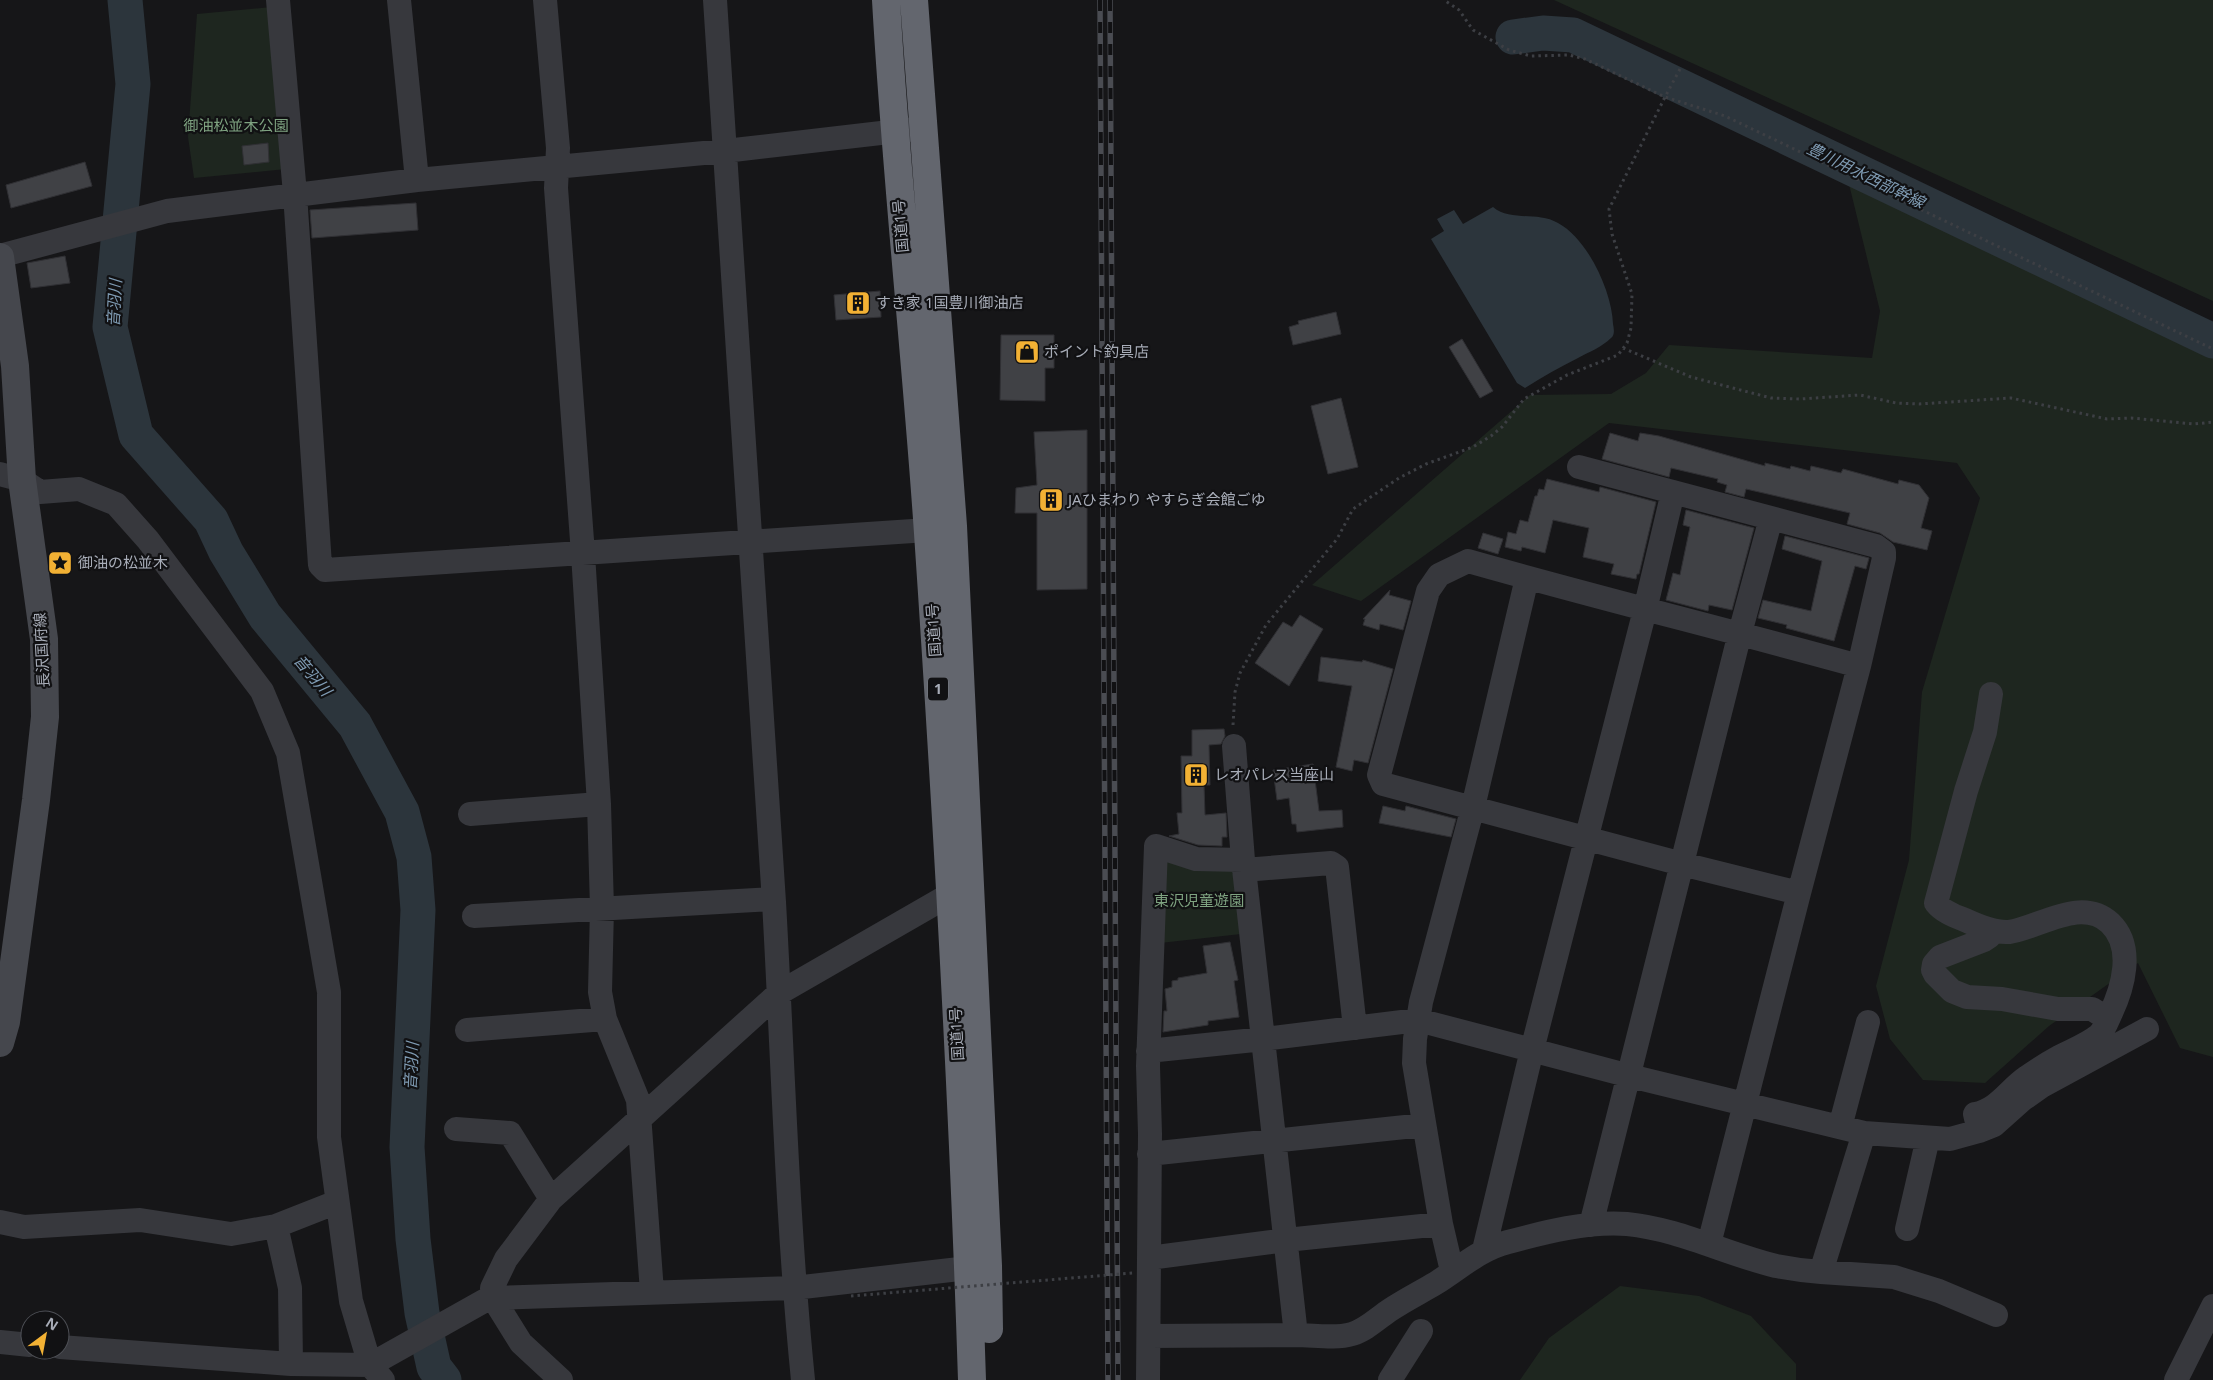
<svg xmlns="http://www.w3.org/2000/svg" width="2213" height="1380" viewBox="0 0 2213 1380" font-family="'Noto Sans','Noto Sans JP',sans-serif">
<rect width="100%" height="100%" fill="#161618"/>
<path fill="#1e261f" d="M1554,0H2213V301Z
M272,7L286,169L194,178L188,137L197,14Z
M1848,180L2213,341V1057L2180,1048L2138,963L2049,1026L1985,1083L1923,1080L1890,1039L1876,986L1909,860L1922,692L1980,498L1957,463L1609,423L1361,601L1312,585L1530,395L1611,394L1646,373L1669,345L1872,358L1880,311Z
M1164,852L1233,865L1241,934L1160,943Z
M1620,1286L1699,1296L1751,1316L1796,1364V1380H1520L1549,1338Z"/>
<path fill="#2c353c" d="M1493,207C1511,222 1537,211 1558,223C1588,239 1612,292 1613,324C1614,329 1615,335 1611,338C1602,347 1589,352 1578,358C1560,367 1542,377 1525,388L1517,383L1431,239L1444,231L1437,219L1454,210L1463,224Z"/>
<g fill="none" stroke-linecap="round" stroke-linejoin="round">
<path stroke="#2c353c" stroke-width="35" d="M125,0L133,84L110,327L136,435L211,520L226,552L265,616L355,725L402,812L414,857L418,910L407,1147L413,1239L422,1313L434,1367L444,1380
M1513,37L1543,33L1573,35L2213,341"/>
</g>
<path fill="#404145" stroke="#303034" d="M268,143L269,162L244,165L242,146Z
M85,162L92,186L11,208L6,185Z
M416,203L418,230L312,238L310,210Z
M65,256L70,283L31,288L27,263Z
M880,291L881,317L836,320L834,295Z
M1336,312L1341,334L1293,345L1289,327L1299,324L1298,321Z
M1001,335H1054V368H1045V401L1000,400Z
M1462,339L1493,391L1480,398L1449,347Z
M1341,398L1358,467L1328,474L1311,406Z
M1087,430V589L1037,590V513H1015L1016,488L1037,485L1034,432Z
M1610,433L1638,441L1640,433L1659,436L1765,466V463L1790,469L1791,466L1810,471L1811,466L1841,473L1843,469L1898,484L1899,480L1919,485L1929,498L1921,528L1932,531L1927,550L1893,542L1880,533L1847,524L1850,513L1746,489L1744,497L1725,492L1727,485L1717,482L1718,479L1671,468L1669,477L1602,459Z
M1547,479L1599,492L1600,487L1656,502L1639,574H1637L1636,579L1611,574L1614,564L1583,557L1589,528L1553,520L1545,553L1522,547L1521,551L1505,547L1508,532L1516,534L1520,520L1528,522L1535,496H1537L1539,489L1544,490Z
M1686,510L1754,528L1732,610L1709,605L1708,611L1666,600L1673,573L1680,575L1690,527L1683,525Z
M1483,533L1503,539L1498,554L1478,548Z
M1785,536L1869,558L1866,569L1855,566L1834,641L1786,628L1787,625L1758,618L1763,600L1811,611L1822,561L1782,549Z
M1390,590L1389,595L1411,601L1403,630L1380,624L1379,630L1363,625L1365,619H1363Z
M1300,615L1323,629L1289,686L1255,663L1283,622L1292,627Z
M1321,657L1362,662L1363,660L1393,669L1368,763L1354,760L1352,771L1336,767L1352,686L1318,681Z
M1224,729L1225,736L1221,744L1209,745L1210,785H1204L1205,815L1226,813L1227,837H1222V846L1198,845L1169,836L1179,834L1177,813H1182L1181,756H1192V730Z
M1313,764L1319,811L1342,810L1343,827L1297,832L1296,824H1292L1289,798L1277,800L1273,770Z
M1383,806L1405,811L1406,806L1456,819L1451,837L1379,823Z
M1230,942L1238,980L1234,981L1239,1017L1208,1021V1025L1163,1032L1164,1011H1167L1165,989L1172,987V981L1178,980V978L1207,973L1203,946Z"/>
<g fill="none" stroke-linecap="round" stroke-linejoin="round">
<path stroke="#3d3f44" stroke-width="3" stroke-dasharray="2.5 4" stroke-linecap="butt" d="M1680,69L1665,97L1725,116L2213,349
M1623,348L1691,377L1771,398L1800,399L1860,395L1896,403L1919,404L2011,398L2107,419L2131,418L2194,424L2213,422
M1233,725L1235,692L1240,673L1266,625L1337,539L1353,509L1399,478L1426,464L1473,447L1491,436L1502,427L1524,399L1567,375L1618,355L1627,343L1631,328L1632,294L1612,234L1609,209L1665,97L1585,59L1569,55L1531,56L1509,50L1473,30L1459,10L1444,0"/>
<path stroke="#37383d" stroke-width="24" d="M278,0L295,194L320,565L325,570L928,530
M399,0L417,180
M545,0L558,148L556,188L583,554L599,804L602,908L600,992L605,1019L638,1100L652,1292
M715,0C736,300 755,601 774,902C783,1061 787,1221 803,1380
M0,256L167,211L417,180L725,151L924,128
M1579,467L1876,546L1884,552V558L1859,666L1799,893L1709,1244
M0,474L22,480L40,492L79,489L116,504L148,540L262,691L288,753L329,992V1137L351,1301L370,1365L383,1380
M1234,746L1243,860L1296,1335C1314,1335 1335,1339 1352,1334C1366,1330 1378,1318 1390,1310C1405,1300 1421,1292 1436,1283C1460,1268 1480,1249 1508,1242C1545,1232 1588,1221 1627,1224C1679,1229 1726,1254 1776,1266C1791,1269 1806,1271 1821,1272L1864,1133L1950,1139L1979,1131L1994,1125L2022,1100L2042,1086L2147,1029
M470,814L599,804
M1244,870L1331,863L1337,867L1355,1028
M1799,893L1682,864L1383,784L1379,775L1428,591L1439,575L1468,561C1598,598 1729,630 1859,666
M474,916L773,899
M1992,930L1990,936L1984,940L1940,957L1934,964L1933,970L1935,974L1952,991L1967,997L2002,999L2058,1009H2092L2108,1019
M467,1030L605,1019
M1148,1051L1264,1039L1418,1020L1630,1076L1864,1133
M1840,1127L1868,1022
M456,1129L510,1133L551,1199
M1979,1131L1975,1114C1998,1110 2009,1089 2027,1077C2037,1070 2048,1063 2059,1057C2072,1050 2087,1045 2099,1035C2104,1030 2107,1022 2110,1015C2123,988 2135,947 2110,923C2081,896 2039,928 2009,932C1994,933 1978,926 1965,920C1955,916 1943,912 1936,903L1966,791L1985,732L1991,694
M1149,1154L1424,1125
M0,1222L24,1227L140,1220L231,1234L276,1226L337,1202
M1591,1225L1740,633L1771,518
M276,1226L290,1288L291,1364
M1907,1229L1928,1138
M1484,1250L1532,1050L1645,610L1673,492
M1149,1258L1150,1134L1148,1066L1156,846L1196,859L1243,860
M1452,1271L1441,1224L1414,1063L1415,1039L1421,1002L1473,807L1527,578
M1821,1272L1894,1277L1939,1291L1996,1315
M1149,1336L1296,1335
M0,1342L30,1345
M60,1347L291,1364L370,1365L484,1301L493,1298L794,1288L968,1268
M561,1380L521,1343L493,1298L492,1288L506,1259L551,1199L779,993L951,894
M1148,1380L1149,1258L1286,1240L1441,1224
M1390,1380L1421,1331
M2176,1380L2213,1306"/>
<path stroke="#45474d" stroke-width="28" d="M0,257L15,366L22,480L44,639L45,717L36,800L6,1022L0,1043"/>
<path stroke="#63666e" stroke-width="28" d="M886,0C896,178 916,355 928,533C947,815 963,1098 972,1380
M914,0L953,526L988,1266L989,1329"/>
<defs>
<path id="rail" d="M1100,0L1108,1380
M1110,0L1118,1380"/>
</defs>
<use href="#rail" stroke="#4a4c52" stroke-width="5.5"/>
<use href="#rail" stroke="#111113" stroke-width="4" stroke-dasharray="11" stroke-linecap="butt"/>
<path stroke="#3d3f44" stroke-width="3" stroke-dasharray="2.5 4" stroke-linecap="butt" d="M851,1296L1133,1273"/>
</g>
<defs>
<symbol id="building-square" viewBox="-11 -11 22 22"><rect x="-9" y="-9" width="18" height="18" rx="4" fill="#f2b134" stroke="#111113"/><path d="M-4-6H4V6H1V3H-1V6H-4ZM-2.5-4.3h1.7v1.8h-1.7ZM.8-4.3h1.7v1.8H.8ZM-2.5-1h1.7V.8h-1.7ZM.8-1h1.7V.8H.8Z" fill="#111"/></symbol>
<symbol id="shop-square" viewBox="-11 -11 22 22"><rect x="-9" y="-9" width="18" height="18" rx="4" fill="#f2b134" stroke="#111113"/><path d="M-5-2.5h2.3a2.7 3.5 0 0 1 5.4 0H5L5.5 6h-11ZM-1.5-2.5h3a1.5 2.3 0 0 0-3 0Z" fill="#111"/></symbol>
<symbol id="sight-square" viewBox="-11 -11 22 22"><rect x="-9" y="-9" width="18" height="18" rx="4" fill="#f2b134" stroke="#111113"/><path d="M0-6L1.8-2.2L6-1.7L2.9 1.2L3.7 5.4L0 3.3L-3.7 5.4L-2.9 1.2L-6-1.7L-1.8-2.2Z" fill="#111"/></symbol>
</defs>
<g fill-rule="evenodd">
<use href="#building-square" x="844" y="289" width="28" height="28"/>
<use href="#shop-square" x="1013" y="338" width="28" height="28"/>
<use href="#building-square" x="1037" y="486" width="28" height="28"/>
<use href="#sight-square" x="46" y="549" width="28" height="28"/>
<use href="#building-square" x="1182" y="761" width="28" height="28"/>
</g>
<g text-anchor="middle" stroke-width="4.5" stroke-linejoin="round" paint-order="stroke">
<rect fill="#111113" stroke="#7b7e86" stroke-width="1" x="928" y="677.5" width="20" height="23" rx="4"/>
<g font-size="14" font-weight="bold" fill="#a8adb8">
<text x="938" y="694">1</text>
</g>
<g font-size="15" fill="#7fa381" stroke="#111113">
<text x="236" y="131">御油松並木公園</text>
<text x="1199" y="906">東沢児童遊園</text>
</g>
<g font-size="15" fill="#a8adb8" stroke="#111113">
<text transform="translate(901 226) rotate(-95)" y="5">国道1号</text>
<text transform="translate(934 630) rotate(-94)" y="5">国道1号</text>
<text transform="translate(42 650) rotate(-93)" y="5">長沢国府線</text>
<text transform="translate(957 1034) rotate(-93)" y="5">国道1号</text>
</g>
<g font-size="15" fill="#a8adb8" stroke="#111113" text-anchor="start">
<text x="876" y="308">すき家 1国豊川御油店</text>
<text x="1044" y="357">ポイント釣具店</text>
<text x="1068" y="505">JAひまわり やすらぎ会館ごゆ</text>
<text x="78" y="568">御油の松並木</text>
<text x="1214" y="780">レオパレス当座山</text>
</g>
<g font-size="16" font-style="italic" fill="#7f9bb3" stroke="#111113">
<text transform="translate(1866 175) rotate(26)" y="6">豊川用水西部幹線</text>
<text transform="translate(114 303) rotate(-87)" y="6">音羽川</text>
<text transform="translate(313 675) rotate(50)" y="6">音羽川</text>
<text transform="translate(411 1066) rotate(-87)" y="6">音羽川</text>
</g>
</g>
<g transform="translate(45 1335) rotate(32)"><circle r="24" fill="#111113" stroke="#4d4f55"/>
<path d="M0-4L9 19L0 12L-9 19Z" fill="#f2b134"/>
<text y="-8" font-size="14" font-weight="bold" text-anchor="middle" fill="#a8adb8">N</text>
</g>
</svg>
